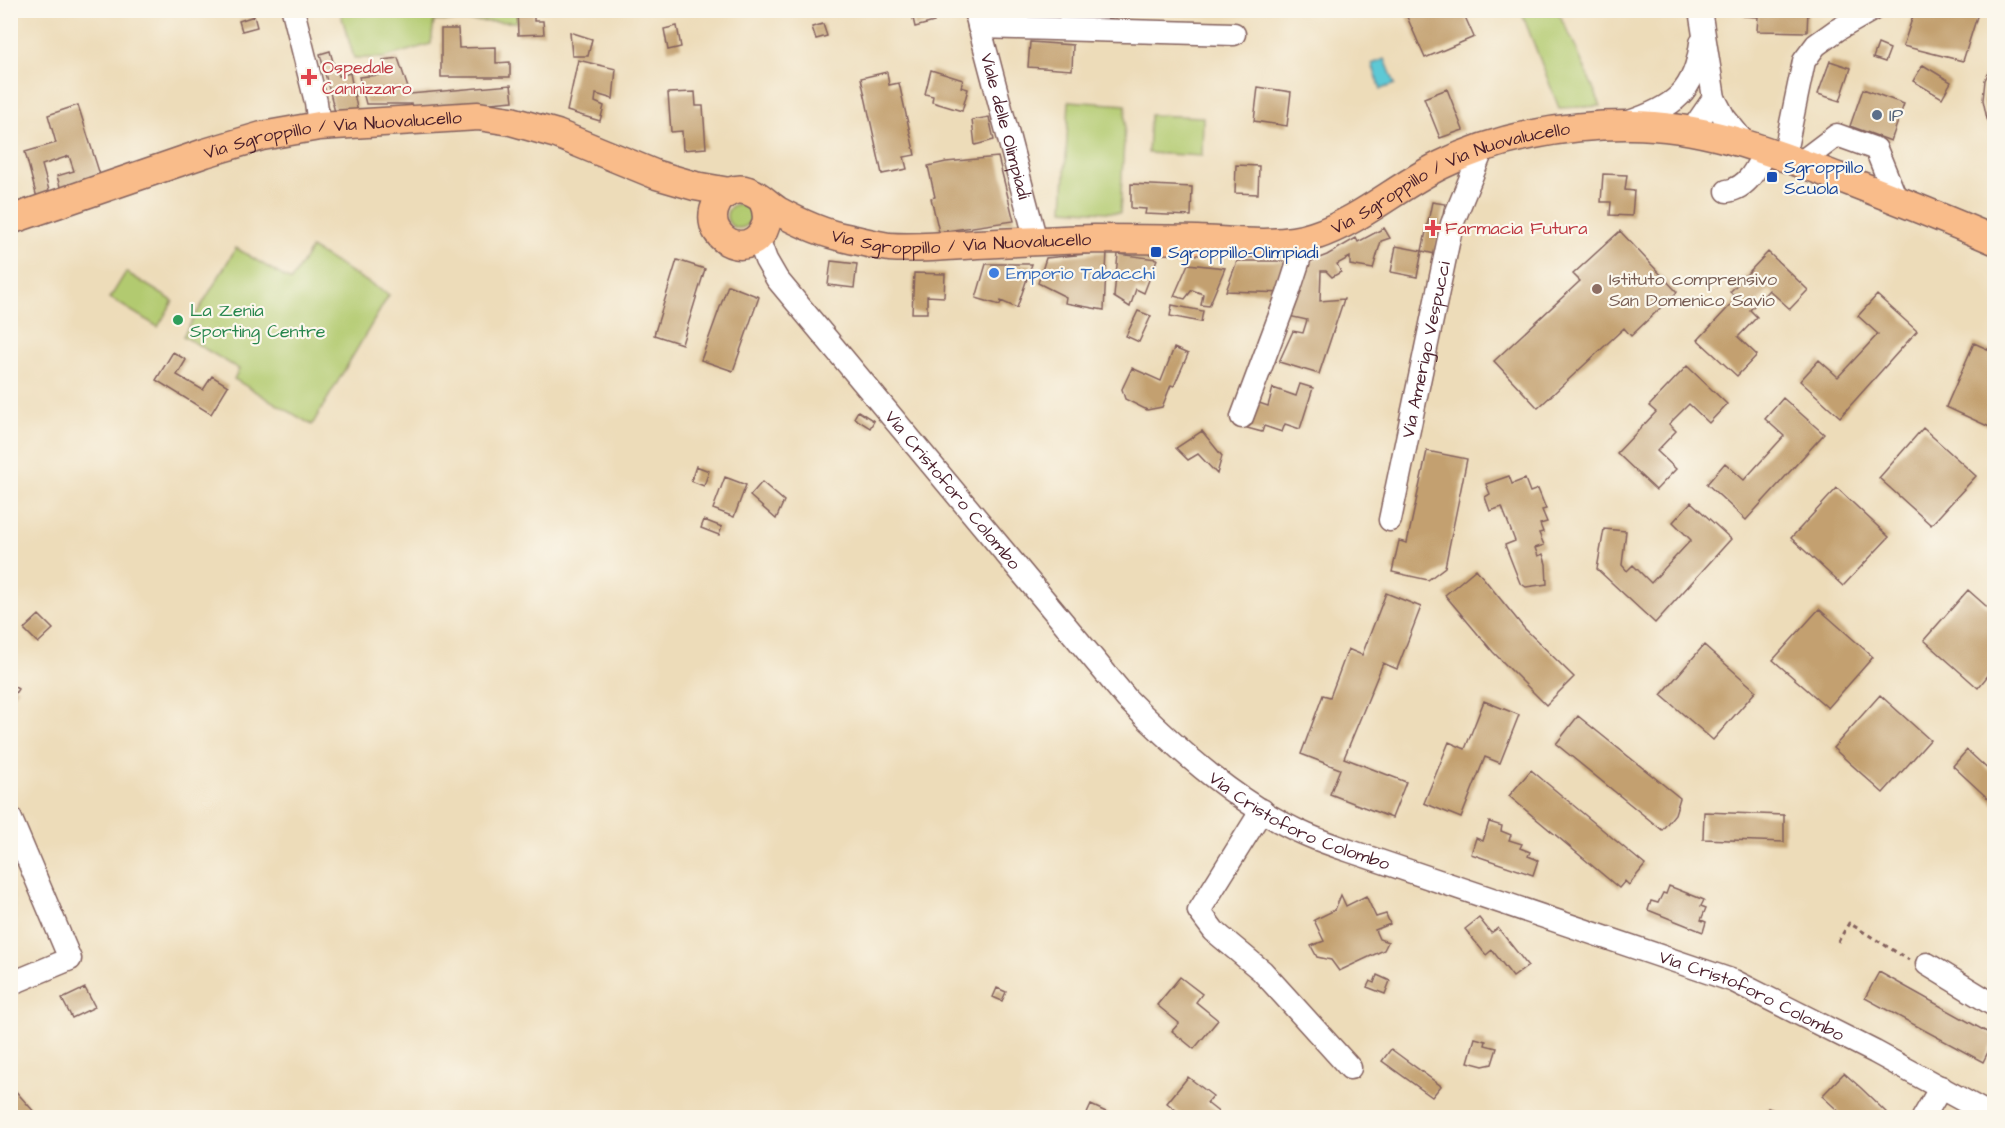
<svg xmlns="http://www.w3.org/2000/svg" width="2005" height="1128" viewBox="0 0 2005 1128" font-family="'Architects Daughter',sans-serif">
<rect width="100%" height="100%" fill="#fbf7ec"/>
<filter id="ink" filterUnits="userSpaceOnUse"><feTurbulence type="fractalNoise" baseFrequency=".0167" numOctaves="2"/><feDisplacementMap in="SourceGraphic" scale="12" xChannelSelector="R" yChannelSelector="G"/><feConvolveMatrix kernelMatrix="1 2 1 2 8 2 1 2 1" color-interpolation-filters="sRGB"/></filter>
<filter id="wash" filterUnits="userSpaceOnUse"><feTurbulence type="fractalNoise" baseFrequency=".008" numOctaves="4" result="noise"/><feDisplacementMap in="SourceGraphic" scale="24" xChannelSelector="R" yChannelSelector="G"/><feGaussianBlur stdDeviation="1.35" result="paint"/><feColorMatrix in="noise" values="0 0 0 0 0 0 0 0 0 0 0 0 0 0 0 0 0 1.4 0 .05"/><feComposite in="paint" operator="in"/></filter>
<g filter="url(#wash)">
<rect width="100%" height="100%" fill="#eddcb9"/>
<path fill="#b2ca6f" stroke="#7e744d" stroke-width="1.5" d="M340,11H517L518,22L434,21L431,44L383,58H354Z
M1521,11H1557L1573,41L1601,106L1559,108Z
M1069,101L1126,105L1120,213L1063,209Z
M1150,115L1203,117L1202,156L1148,153Z
M727 216a12 12 0 1 1 24 0a12 12 0 1 1-24 0Z
M236,248L291,281L311,248L389,295L312,425L234,379L239,369L183,336Z
M126,272L173,301L158,327L110,298Z"/>
<path fill="#5dc9d5" stroke="#547480" stroke-width="1.5" d="M1385,59L1395,84L1381,89L1372,64Z"/>
<g id="blocks">
<path fill="#c3a070" d="M517,10H534V21H543L544,34L518,35Z
M905,10H931L934,22L915,27L912,14L907,15Z
M1404,10H1462L1474,37L1425,58Z
M1744,10H1808L1807,32L1757,31L1758,17L1744,16Z
M1915,10H1979L1963,61L1903,46Z
M254,16L257,27L242,31L239,21Z
M823,24L827,36L816,39L812,27Z
M677,26L681,47L668,50L664,29Z
M441,29H458L459,48L496,47V63L510,62V77H441Z
M570,32L592,39L588,56H572Z
M1030,42L1073,45L1072,70L1028,67Z
M1878,44L1890,49L1885,62L1873,58Z
M330,51L335,69L337,68L339,76L350,73L358,113L336,116L320,54Z
M398,58L410,94L511,85L513,101L411,110V104H366L359,77L387,74L383,60Z
M578,60L616,69L613,99L596,94L595,102L604,106L600,121L567,111Z
M1830,61L1851,68L1840,101L1818,94Z
M1994,62V132L1987,119L1983,100L1985,80Z
M1923,65L1951,82L1942,98L1913,81Z
M931,70L963,80L961,87L968,89L962,111L932,102L933,96L925,94Z
M887,72L889,85L899,83L915,155L904,157L907,169L882,174L861,78Z
M1258,87L1291,92L1287,126L1254,121Z
M1447,89L1463,130L1440,138L1424,98Z
M1863,89L1904,104L1891,141L1850,126Z
M695,92L696,106H703L706,148L683,150L682,131L671,132L668,93Z
M78,105L101,178L61,190L57,176L74,171L69,156L42,165L50,194L37,198L25,152L56,143L48,115Z
M989,117L994,140L975,145L972,120Z
M998,157L1014,221L939,232L931,198L935,197L928,166L946,162Z
M1236,165L1259,166L1258,194L1235,193Z
M1603,174L1627,175L1625,190L1634,191L1632,216L1610,215L1611,202H1601Z
M1131,184L1192,187L1191,216L1145,214L1146,209L1131,208Z
M1432,202L1445,204L1435,254L1422,251Z
M1384,228L1390,238L1381,241L1373,269L1350,265V257L1337,264L1341,272L1332,277L1326,271H1321L1320,301L1344,299L1319,374L1279,362L1293,331L1303,333L1307,320L1284,315L1301,265L1327,255L1356,238L1358,242Z
M1620,231L1677,292L1631,336L1624,328L1538,408L1494,361L1580,281L1573,274Z
M1396,246L1422,251L1417,277L1391,272Z
M1107,252L1104,310L1065,303L1066,297L1038,283L1046,258Z
M1768,252L1808,290L1790,309L1769,290L1750,310L1757,317L1738,337L1757,355L1737,376L1698,340L1737,298L1730,292Z
M1118,254L1157,259L1144,293L1136,289L1130,307L1114,297Z
M677,260L705,269L682,344L654,335Z
M831,261L857,264L854,288L828,285Z
M1237,261H1292L1285,293L1226,291Z
M986,264H1032L1017,308L1001,301L1000,305L976,298Z
M1188,264L1225,268L1209,306L1201,305L1203,294L1192,290L1185,299L1174,296Z
M914,273L945,274L944,297L927,296V313H912Z
M728,285L759,297L733,371L701,360Z
M1877,295L1917,331L1840,417L1800,381L1819,360L1838,377L1878,334L1858,316Z
M1172,305L1203,311L1201,322L1170,316Z
M1138,311L1151,316L1139,342L1126,336Z
M1974,343L1994,352V429L1946,407Z
M1174,348L1188,354L1174,386L1171,385L1162,407L1147,410L1125,399L1122,389L1132,368L1161,381Z
M173,352L186,360L177,375L203,390L212,376L228,386L211,414L156,380Z
M1687,366L1727,404L1709,423L1689,404L1669,424L1676,431L1657,451L1676,469L1656,490L1617,453L1656,412L1649,406Z
M1300,384L1313,388L1300,429L1285,424L1282,432L1264,426L1262,432L1247,428L1256,402L1268,406L1273,388L1296,396Z
M1783,398L1824,434L1746,520L1707,484L1725,463L1744,480L1784,436L1765,419Z
M858,411L874,421L870,428L854,418Z
M1923,428L1976,476L1931,525L1879,478Z
M1202,431L1222,456L1217,474L1198,454L1188,460L1176,448Z
M1427,451L1467,459L1445,567L1428,580L1392,572L1399,541L1407,543Z
M696,466L709,471L704,486L691,481Z
M1509,476L1512,484L1525,479L1530,492L1538,489L1546,509L1542,510L1547,522L1540,524L1543,532L1539,533L1544,545L1535,548L1538,556L1543,554L1546,564L1547,584L1526,587L1520,583L1505,545L1515,541L1502,507L1490,511L1485,497L1490,494L1486,484Z
M725,477L746,485L734,517L713,509Z
M762,482L784,501L776,519L750,496Z
M1837,488L1889,537L1843,586L1791,538Z
M1691,502L1731,539L1655,623L1597,569L1604,529L1626,531L1622,565L1627,571L1633,565L1651,583L1691,540L1673,522Z
M704,520L722,527L719,535L701,528Z
M1476,569L1524,628L1574,677L1546,705L1493,652L1445,595Z
M1968,590L1994,613V668L1978,688L1924,640Z
M1386,593L1421,607L1397,669L1383,663L1344,758L1406,782L1392,818L1330,794L1340,769L1301,754L1323,695L1330,697L1348,649L1362,655Z
M1819,609L1873,657L1828,708L1773,660Z
M39,615L53,629L38,643L24,629Z
M1704,645L1756,691L1713,740L1661,695Z
M10,684L18,689L10,701Z
M1880,695L1930,740L1883,793L1833,748Z
M1484,701L1519,715L1500,763L1485,757L1461,818L1424,803L1449,742L1465,749Z
M1578,716L1680,798L1675,814L1662,830L1556,744Z
M1967,750L1994,775V804L1953,766Z
M1531,770L1645,865L1629,885L1625,881L1619,888L1509,796Z
M1704,812L1784,815V842L1703,839Z
M1489,822L1502,826L1501,831L1511,835L1509,840L1522,844L1520,848L1530,852L1528,856L1538,860L1533,875L1471,854L1476,838L1483,841Z
M1669,886L1704,900L1701,906L1706,908L1701,920L1706,922L1703,932L1648,910L1651,901L1658,903L1663,893L1666,894Z
M13,892L16,923H10V893Z
M1341,895L1346,906L1366,896L1376,917L1386,914L1390,924L1375,930L1379,939L1388,942L1384,950L1339,971L1331,960L1317,957L1311,946L1324,941L1314,920L1335,910Z
M1479,918L1491,933L1498,928L1528,966L1513,977L1492,950L1486,955L1465,929Z
M1879,972L1994,1036V1040L1983,1062L1865,998Z
M1377,975L1390,981L1385,994L1367,987L1370,981L1374,983Z
M1180,977L1202,994L1196,1002L1218,1020L1194,1049L1172,1031L1179,1023L1157,1005Z
M85,988L95,1007L72,1018L62,999Z
M997,988L1006,992L1002,1001L993,997Z
M1475,1038L1486,1041L1485,1045L1497,1048L1492,1064L1483,1066L1468,1062Z
M1391,1049L1441,1086L1432,1097L1382,1061Z
M1844,1073L1861,1088L1892,1118H1846L1822,1096Z
M1188,1077L1213,1096L1207,1103L1226,1118H1186L1167,1103Z
M12,1087L36,1114L32,1118H10Z
M1091,1105L1108,1113L1106,1118H1085Z
M1768,1108L1782,1113L1780,1118H1765Z"/>
</g>
</g>
<g filter="url(#ink)">
<use href="#blocks" fill-opacity="0" stroke="#83615d" stroke-width="1.5"/>
<g fill="none" stroke-linecap="round" stroke-linejoin="round">
<defs>
<g id="minor">
<path d="M293,10L316,102L319,126"/>
<path id="s1" d="M975,10L1036,241"/>
<path d="M1700,10L1714,98L1724,117L1744,142"/>
<path d="M979,27L1234,34"/>
<path d="M1629,122C1674,107 1695,92 1701,43"/>
<path d="M1692,130L1714,98"/>
<path d="M1784,157L1804,61L1816,45L1837,30L1872,10"/>
<path d="M1800,163L1837,135L1876,149L1897,201"/>
<path d="M1727,191C1748,188 1757,168 1765,150"/>
<path id="s2" d="M758,238L766,260L777,279L1127,699C1178,750 1240,806 1307,835C1321,841 1335,846 1350,851L1734,981L1875,1052L1994,1117"/>
<path d="M1242,417L1288,294L1306,238"/>
<path id="s3" d="M1390,520L1452,224L1483,148"/>
<path d="M1262,810L1199,911L1214,931L1262,971L1350,1068"/>
<path d="M10,817L70,959L10,984"/>
<path d="M1927,964L1994,1005"/>
<path d="M1923,1118L1941,1087"/>
</g>
<g id="major">
<path id="s4" d="M763,201C780,236 737,262 717,231C712,223 712,212 717,203C723,192 737,187 748,191C759,194 768,205 778,211C800,223 822,233 846,238C860,241 875,245 889,247C918,249 948,246 977,244C1016,242 1055,240 1094,239C1128,239 1163,239 1197,240C1233,241 1279,248 1314,236C1360,221 1398,186 1441,165C1497,137 1565,125 1626,125C1701,124 1769,151 1838,177C1890,197 1943,218 1994,240"/>
<path id="s5" d="M10,220L205,153L262,136L319,126L478,116L511,121L557,134L657,175L695,186L729,192"/>
</g>
</defs>
<use href="#minor" stroke="#83615d" stroke-width="25"/>
<use href="#major" stroke="#83615d" stroke-width="31"/>
<path stroke="#83615d" stroke-width="3" stroke-dasharray="4.5 4.5" stroke-linecap="butt" d="M1838,942L1849,923L1909,960"/>
<use href="#minor" stroke="#fff" stroke-width="22"/>
<use href="#major" stroke="#f9bc8a" stroke-width="28"/>
</g>
</g>
<g fill="#e0444e" stroke="#fbf7ec" stroke-width="2">
<path d="M306 68h6v6h6v6h-6v6h-6v-6h-6v-6h6z"/>
<path d="M1430 219h6v6h6v6h-6v6h-6v-6h-6v-6h6z"/>
</g>
<circle fill="#5c6f8a" stroke="#fbf7ec" stroke-width="2" cx="1877" cy="115" r="6"/>
<g fill="#1a4fb4" stroke="#fbf7ec" stroke-width="2">
<rect x="1766" y="171" width="12" height="12" rx="3"/>
<rect x="1150" y="246" width="12" height="12" rx="3"/>
</g>
<circle fill="#3f7fe0" stroke="#fbf7ec" stroke-width="2" cx="994" cy="273" r="6"/>
<circle fill="#8d6e63" stroke="#fbf7ec" stroke-width="2" cx="1597" cy="289" r="6"/>
<circle fill="#2e9e5b" stroke="#fbf7ec" stroke-width="2" cx="178" cy="320" r="6"/>
<g text-anchor="middle" stroke-width="4.5" stroke-linejoin="round" paint-order="stroke">
<g font-size="18" fill="#be3a42" stroke="#fbf7ec" text-anchor="start">
<text x="322" y="73">Ospedale<tspan x="322" dy="21">Cannizzaro</tspan></text>
<text x="1445" y="234">Farmacia Futura</text>
</g>
<g font-size="18" fill="#4e5e75" stroke="#fbf7ec" text-anchor="start">
<text x="1889" y="121">IP</text>
</g>
<g font-size="18" fill="#4a1f2b" stroke="#fbf7ec">
<text dy="6" stroke="none"><textPath href="#s1" startOffset="120">Viale delle Olimpiadi</textPath></text>
<text dy="6" stroke="none"><textPath href="#s5" startOffset="336">Via Sgroppillo / Via Nuovalucello</textPath></text>
<text dy="6" stroke="none"><textPath href="#s4" startOffset="882">Via Sgroppillo / Via Nuovalucello</textPath></text>
<text dy="6" stroke="none"><textPath href="#s4" startOffset="378">Via Sgroppillo / Via Nuovalucello</textPath></text>
<text dy="6" stroke="none"><textPath href="#s3" startOffset="174">Via Amerigo Vespucci</textPath></text>
<text dy="6" stroke="none"><textPath href="#s2" startOffset="320">Via Cristoforo Colombo</textPath></text>
<text dy="6" stroke="none"><textPath href="#s2" startOffset="806">Via Cristoforo Colombo</textPath></text>
<text dy="6" stroke="none"><textPath href="#s2" startOffset="1292">Via Cristoforo Colombo</textPath></text>
</g>
<g font-size="18" fill="#164399" stroke="#fbf7ec" text-anchor="start">
<text x="1784" y="173">Sgroppillo<tspan x="1784" dy="21">Scuola</tspan></text>
<text x="1168" y="258">Sgroppillo-Olimpiadi</text>
</g>
<g font-size="18" fill="#366cbe" stroke="#fbf7ec" text-anchor="start">
<text x="1006" y="279">Emporio Tabacchi</text>
</g>
<g font-size="18" fill="#785e54" stroke="#fbf7ec" text-anchor="start">
<text x="1609" y="285">Istituto comprensivo<tspan x="1609" dy="21">San Domenico Savio</tspan></text>
</g>
<g font-size="18" fill="#27864d" stroke="#fbf7ec" text-anchor="start">
<text x="190" y="316">La Zenia<tspan x="190" dy="21">Sporting Centre</tspan></text>
</g>
</g>
<rect width="2005" height="1128" fill="none" stroke="#fbf7ec" stroke-width="36"/>
</svg>
